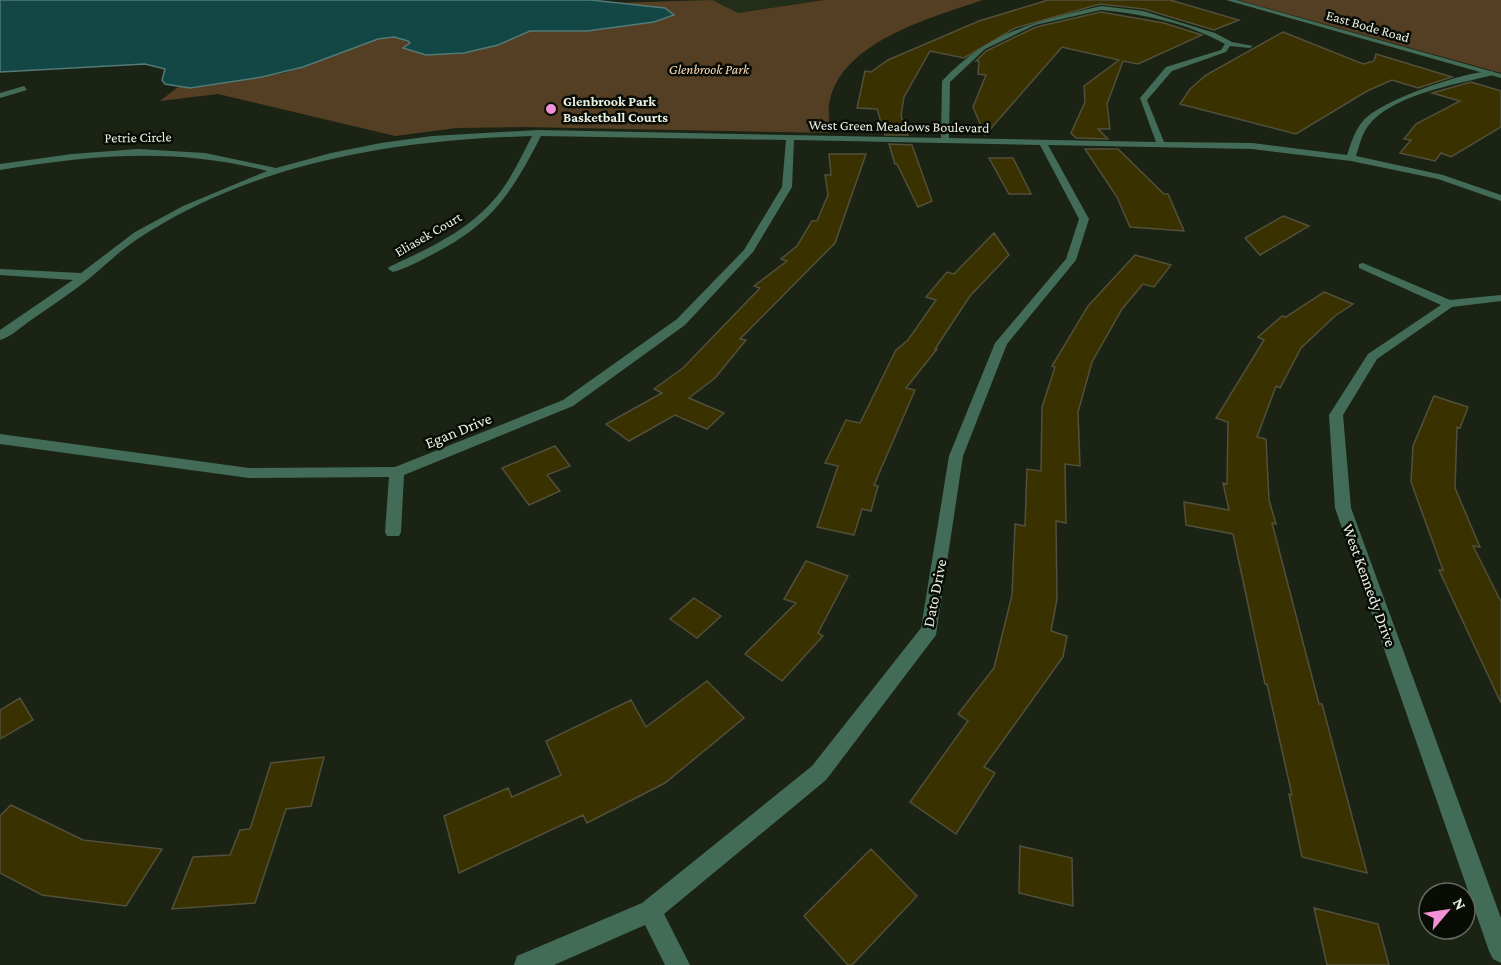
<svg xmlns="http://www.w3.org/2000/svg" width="1501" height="965" viewBox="0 0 1501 965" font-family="'Crimson Pro',serif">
<rect width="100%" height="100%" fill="#1b2414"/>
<path fill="#222e18" d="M712,0H821L738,13Z"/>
<path fill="#543e24" d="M712,0L738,13L824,0H983C933,17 843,41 830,100C827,110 830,123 830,133L524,127L457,128L395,136L218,94L160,101L178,87L207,86L284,73L378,39L394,37L411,43L403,48L536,30L587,31L672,17L665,8L612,3Z
M1238,0H1501V73Z"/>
<path fill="#124746" stroke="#537a76" stroke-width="1.5" d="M0,0H591L665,8L674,15L654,22L587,31H530L498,45L464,53L426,55L403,48L410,43L408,41L394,37L378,39L303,67L262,77L190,88L165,84L162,80L165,69L145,64L0,72Z"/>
<path fill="#393200" stroke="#524f3b" stroke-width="1.5" d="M1048,0H1170L1239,20L1214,30L1144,9L1100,4L1015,28L964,58L930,51L904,97L901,116L908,135H885L877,109L857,108L865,71L871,72L888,60L979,21Z
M1101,12L1164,23L1202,35L1138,64L1123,61L1107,104L1110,129H1098L1108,139L1076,138L1071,133L1085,102L1084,86L1119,60L1062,47L985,135L973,107L986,75L978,74L979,61H976L986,51L1036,27Z
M1283,32L1363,64L1374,61L1376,54L1452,77L1418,88L1392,80L1367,91L1296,134L1180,104L1190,89L1206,75Z
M1471,82L1501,91V127L1451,157L1441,153L1435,161L1400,153L1411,140L1404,139L1416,124L1460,101L1432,93Z
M889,144L912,145L932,201L918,207L897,164H895Z
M1085,149H1118L1164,194H1168L1184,231L1130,227L1117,197Z
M829,154H866L835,243L740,339L746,340L715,378L689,398L724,413L707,429L675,415L629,441L606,424L662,393L654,389L683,368L760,288L754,286L787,261L781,259L797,246L812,221H817L828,195L825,175H831Z
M989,158H1013L1031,194H1009Z
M1283,216L1309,226L1260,255L1245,238Z
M994,233L1009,255L970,296L935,349H937L906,388L915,390L874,485L878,486L871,511L862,509L854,535L817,527L838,466L825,463L846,420L860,423L896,350L908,340L936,300L926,297L947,272L954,274Z
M1135,255L1171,265L1154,287L1143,284L1122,309L1092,362L1078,412L1080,466L1065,464L1066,523L1056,521L1057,599L1051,631L1067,636L1063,657L984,767L995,773L956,834L910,802L968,721L958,714L994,668L1012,595L1015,524L1025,526L1027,469L1041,471L1042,407L1055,367L1052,366L1088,306Z
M1324,292L1353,304L1335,316L1301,348L1280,388L1276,386L1257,437L1266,439L1269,500L1276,524L1272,523L1319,704H1322L1367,873L1302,857L1289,794L1292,795L1267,684H1265L1233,534L1186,525L1184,502L1229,510L1223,483L1227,484L1228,422L1216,418L1264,340L1258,337L1282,316L1286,317Z
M1434,396L1468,407L1460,428L1457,427L1455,488L1480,547L1473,546L1501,602V703L1439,570H1443L1411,482L1413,446Z
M555,446L570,466L547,475L560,491L529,505L502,468Z
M806,561L848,576L818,633L823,636L782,681L745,654L796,603L784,599Z
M694,598L721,616L697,638L670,619Z
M707,681L744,718L665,783L587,823L583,815L459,873L444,816L508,788L512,797L561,775L546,741L631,700L646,727Z
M20,698L33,720L0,739V710Z
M324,757L311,806L286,809L255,903L172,909L193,857L230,855L240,830L250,829L271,763Z
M11,805L83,840L162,849L126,906L42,895L0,873V816Z
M1020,846L1072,858L1073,906L1019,893Z
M871,849L917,896L852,965H848L804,916Z
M1314,908L1378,924L1389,965H1327Z"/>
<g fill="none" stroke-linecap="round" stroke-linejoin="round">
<path fill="#426c58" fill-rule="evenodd" d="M1101,6L1143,11L1215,33L1232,42L1253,46L1250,48L1230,46L1226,52L1172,71L1147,100L1164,142L1252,143L1347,155C1351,143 1355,130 1363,121C1381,100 1466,71 1493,71V75C1457,84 1391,95 1368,126C1362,134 1359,146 1356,156L1443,175L1501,195V201L1438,179L1351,161L1252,149L1048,145L1089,219L1076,260L1007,344L963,456L936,635L826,780L664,914L690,965H665L645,925L554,965H514L517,956L642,903L812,766L921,628L949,456L995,343L1066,259L1079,219L1040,145L794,140L792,187L753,252L685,325L573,406L404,475L401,532L399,536H387L385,532L389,477L249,478L0,444V434L249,468L395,467L563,400L677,319L744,250L782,187L786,140L541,136C512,192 493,223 435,253C422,260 407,268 393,272L388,269L389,267C425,250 464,233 491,203C509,184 520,159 532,136C394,140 254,162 136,240C120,251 105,265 90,278C71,293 51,306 31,320C21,327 11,337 0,340V330L73,280L0,275V269L81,273L135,232L183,206L267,171C174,147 93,155 0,170V164L72,154L138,149L205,153L276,168L331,153L381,143L432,136L538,130L941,138L942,81C989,31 1038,21 1101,6ZM1101,10C1143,14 1188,23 1225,44L1221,50L1166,67L1140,98L1156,142L949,138L950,82L985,49L1035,25Z
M24,86L27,90L0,98V93Z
M1363,263L1450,300L1501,295V301L1452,307L1377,359L1343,415L1351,508L1501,918V963L1493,959L1489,951L1335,508L1329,415L1368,354L1441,305L1359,268V264Z"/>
<path fill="#426c58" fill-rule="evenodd" d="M1226,0H1236L1501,74V78Z"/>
</g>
<circle fill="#f391d6" stroke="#080c05" stroke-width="2" cx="551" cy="109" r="6"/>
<g text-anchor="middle" stroke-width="5" stroke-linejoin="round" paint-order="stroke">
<g font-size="14" fill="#ebf1e6" stroke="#080c05">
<text transform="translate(1368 26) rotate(16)" y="5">East Bode Road</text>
<text transform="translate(899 126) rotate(1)" y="5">West Green Meadows Boulevard</text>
<text transform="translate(138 137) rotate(-1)" y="5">Petrie Circle</text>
<text transform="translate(428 234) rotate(-30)" y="5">Eliasek Court</text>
</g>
<g font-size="14" font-style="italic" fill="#fadbb7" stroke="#080c05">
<text x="709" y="74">Glenbrook Park</text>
</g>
<g font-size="14" font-weight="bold" fill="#ebf1e6" stroke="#080c05" text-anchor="start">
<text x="563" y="106">Glenbrook Park<tspan x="563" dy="16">Basketball Courts</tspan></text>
</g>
<g font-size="16" fill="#ebf1e6" stroke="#080c05">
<text transform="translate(458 430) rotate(-22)" y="6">Egan Drive</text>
<text transform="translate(1370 585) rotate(70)" y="6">West Kennedy Drive</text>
<text transform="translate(934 593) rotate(-79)" y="6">Dato Drive</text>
</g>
</g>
<g transform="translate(1447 911) rotate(61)"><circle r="28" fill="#080c05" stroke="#63685f" stroke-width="1.5"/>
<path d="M0-4.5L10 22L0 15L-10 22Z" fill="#f391d6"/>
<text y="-9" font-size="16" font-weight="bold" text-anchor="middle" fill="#ebf1e6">N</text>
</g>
</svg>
